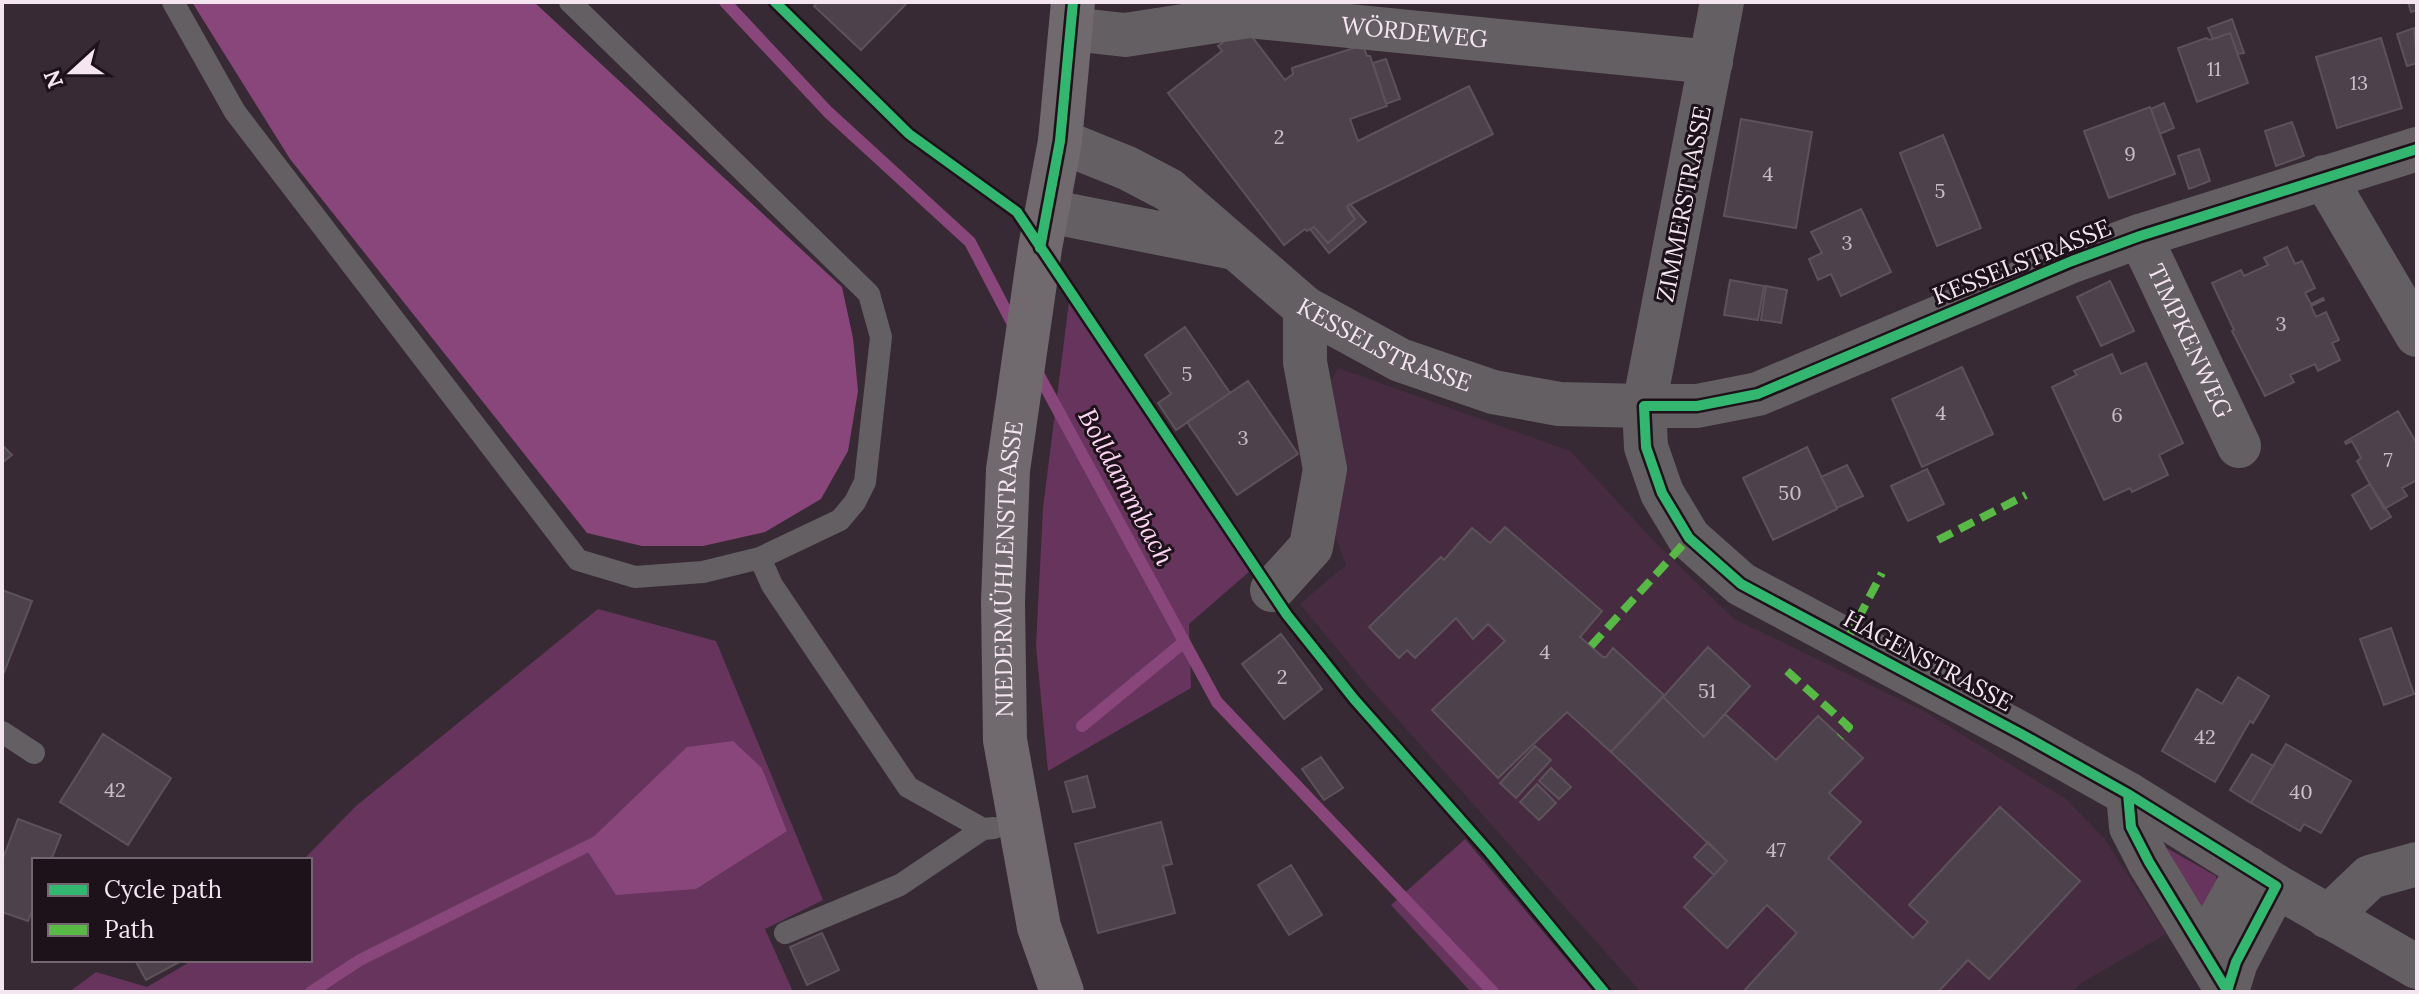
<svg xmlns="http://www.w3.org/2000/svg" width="2419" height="994" viewBox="0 0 2419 994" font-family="Lora,serif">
<rect width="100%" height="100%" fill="#372a34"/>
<path fill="#472c41" d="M1338,368L1570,451L1658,545L1734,619L1924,711L2066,799L2104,838L2166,934L2081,983L2072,992H1641L1366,684L1300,604L1346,565L1331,524L1340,435L1331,380Z"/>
<path fill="#66345c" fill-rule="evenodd" d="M1069,302L1250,571L1189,624L1191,688L1048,771L1036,646L1043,508Z
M598,609L716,641L823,900L765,929L793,992H69L96,972L147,987L193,960H310V860H303L356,806ZM733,742L762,768L787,831Z
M1465,839L1594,992H1471L1391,905Z
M2158,843L2216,876L2218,886L2198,923Z"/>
<path fill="#89467b" d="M192,2H534L842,287L853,338L858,391L848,451L821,499L765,532L703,546H642L587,533L290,159Z
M733,741L762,768L787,831L696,889L616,895L584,846L687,747Z"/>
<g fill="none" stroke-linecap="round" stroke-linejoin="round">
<path stroke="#89467b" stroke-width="12" d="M725,2L828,112L970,242L1016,330
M1035,368L1217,702L1493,992
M1082,726L1184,642
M311,992L360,960L598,841"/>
</g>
<path fill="#4d424b" stroke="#5d525a" stroke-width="2" d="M818,2H908L861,50L814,6Z
M2408,2H2417V10L2411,12Z
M2232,19L2244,53L2238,54L2230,33L2213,39L2208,28Z
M2414,28L2417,63L2407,66L2397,34Z
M1247,30L1285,80L1293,74L1292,68L1363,45L1367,56H1370L1387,106L1350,119L1358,141L1469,86L1493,134L1347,206L1355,219L1328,243L1314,227L1307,231L1305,229L1284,245L1168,93L1222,51L1218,46L1235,33Z
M2230,33L2248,83L2197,102L2178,48L2206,38L2210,40Z
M2381,38L2402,108L2337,128L2316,57Z
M1386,59L1400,99L1386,104L1373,63Z
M2164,103L2174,128L2160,134L2151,109Z
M2150,107L2175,174L2109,198L2084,131Z
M1741,119L1812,132L1796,228L1724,216Z
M2292,122L2304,156L2276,166L2265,131Z
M1943,135L1981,228L1937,246L1900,153Z
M2199,149L2210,181L2189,189L2178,156Z
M1350,204L1366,222L1329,253L1310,229L1314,227L1328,243L1355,219L1348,210L1347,206Z
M1861,209L1891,272L1841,296L1831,274L1818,280L1809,259L1822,253L1811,232Z
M2287,247L2295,264L2302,261L2315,288L2305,293L2311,304L2323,298L2324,300L2311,306L2316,317L2326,312L2339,340L2332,343L2340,360L2318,371L2315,364L2290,375L2294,382L2265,396L2232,331L2234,330L2212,283L2241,270L2244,276L2268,265L2264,258Z
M1730,280L1764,286L1758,320L1724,315Z
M2110,281L2134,331L2101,346L2077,297Z
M1766,286L1787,290L1781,323L1761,320Z
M1185,327L1230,393L1176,430L1158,403L1171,394L1145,355Z
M2112,354L2121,374L2146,363L2183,443L2159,455L2168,475L2132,492L2130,488L2104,500L2052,387L2077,375L2074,371Z
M1962,367L1993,434L1922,467L1892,399Z
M1248,381L1298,454L1237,495L1187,422Z
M2398,411L2417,444V480L2402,488L2407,496L2384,509L2357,461L2361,458L2352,441L2346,444L2345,442Z
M2,445L12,455L2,463Z
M1807,447L1837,509L1773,540L1743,478Z
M1847,465L1863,496L1837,508L1821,477Z
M1927,469L1944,504L1908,521L1891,486Z
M2370,484L2391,517L2371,529L2352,495Z
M1505,527L1602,611L1580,637L1603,657H1606L1613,648L1664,695L1611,752L1567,712L1498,778L1432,710L1505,641L1488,624L1473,639L1456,618L1415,658L1407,650L1399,658L1369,627L1441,557L1444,560L1472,528L1490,543Z
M2,590L32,601L3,675L2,674Z
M2391,628L2414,694L2384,705L2360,639Z
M1281,634L1322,689L1284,719L1242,664Z
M1708,647L1750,686L1704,737L1663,697Z
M2238,677L2269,696L2253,723L2250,721L2215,782L2162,751L2197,689L2222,704Z
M1663,697L1704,737L1725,714L1776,760L1818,716L1863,758L1829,793L1861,822L1828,858L1913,938L1928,922L1909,905L2000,807L2080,881L1989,979L1968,960L1938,992H1743L1797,933L1767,905L1727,948L1684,907L1727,861L1611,752Z
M103,734L171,778L128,845L60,802Z
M2286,744L2351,781L2321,833L2304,824L2300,831L2251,803Z
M1535,746L1551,760L1516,798L1500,783Z
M2252,754L2273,766L2251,803L2230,790Z
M1321,757L1343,788L1324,800L1302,769Z
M1551,768L1571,787L1559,799L1539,781Z
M1087,776L1095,807L1073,812L1065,782Z
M1537,784L1556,803L1539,820L1520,802Z
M18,819L61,835L51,860H34V906L28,921L2,912V861Z
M1161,822L1172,864L1163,866L1175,913L1098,933L1075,844Z
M1708,842L1727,861L1714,875L1694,857Z
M1291,865L1322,915L1289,935L1258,885Z
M822,933L839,970L807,985L790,947Z
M135,960H183L146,980Z"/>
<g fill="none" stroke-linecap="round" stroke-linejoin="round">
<path stroke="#645f63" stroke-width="22" d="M173,2L235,112L578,560L635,577L703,572L760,558L840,520L855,502L865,482L881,337L869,294L570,2
M760,558L772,585L908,787L983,829
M2,732L34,753
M785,933L900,885L983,829L994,828"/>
<g stroke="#645f63" stroke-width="44">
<path d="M1722,2L1644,406L1646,447L1662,493L1689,538L1741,584L2023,735L2128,794L2276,886L2417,967"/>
<path id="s1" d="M1071,29L1125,35L1249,16L1711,62"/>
<path id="s2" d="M1060,141L1127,168L1169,190L1305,308L1400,360L1493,392L1559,404L1644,406H1697L1758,394L2072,261L2140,236L2417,149"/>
<path d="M2324,177L2417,335"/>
<path d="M1048,211L1234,248"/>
<path id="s3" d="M2140,236L2239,446"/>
<path d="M1272,590L1311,547L1325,469L1305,362V308"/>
<path d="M2128,794L2131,827L2149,862L2228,992"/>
<path d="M2328,917L2370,877L2417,864"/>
<path d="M2211,964L2215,928L2248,868"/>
<path d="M2227,991L2236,962L2276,886"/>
</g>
<path stroke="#706a6e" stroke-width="44" id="s4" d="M1062,992L1039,927L1005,740L1003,601L1008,470L1040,248L1060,141L1073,2"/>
<path stroke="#58b947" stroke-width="8" stroke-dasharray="16 8" stroke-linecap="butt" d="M1938,540L2026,495
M1847,640L1882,573
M1591,646L1689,538
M1787,671L1849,727L1840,737"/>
<defs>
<path id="cycleway" d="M775,2L909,134L1017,212L1287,615L1354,699L1490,853L1604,992
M1040,248L1060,141L1073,2
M2128,794L2131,827L2149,862L2228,992
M2227,991L2236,962L2276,886L2128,794L2023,735L1741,584L1689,538L1662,493L1646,447L1644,406H1697L1758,394L2072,261L2140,236L2417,149"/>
</defs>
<use href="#cycleway" stroke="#1d121a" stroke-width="15"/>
<use href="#cycleway" stroke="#33b770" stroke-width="10"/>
</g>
<g text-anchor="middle" stroke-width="6" stroke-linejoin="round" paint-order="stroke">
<g font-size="20" fill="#cbbcc8">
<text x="2214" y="76">11</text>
<text x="2359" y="90">13</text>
<text x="1279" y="144">2</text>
<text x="2130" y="161">9</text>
<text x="1768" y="181">4</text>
<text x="1940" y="198">5</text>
<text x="1847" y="250">3</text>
<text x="2281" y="331">3</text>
<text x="1187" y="381">5</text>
<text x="1941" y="420">4</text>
<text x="2117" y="422">6</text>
<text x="1243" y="445">3</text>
<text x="2388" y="467">7</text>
<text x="1790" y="500">50</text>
<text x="1545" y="659">4</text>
<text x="1282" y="684">2</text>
<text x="1707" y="698">51</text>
<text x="2205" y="744">42</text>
<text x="115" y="797">42</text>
<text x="2301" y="799">40</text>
<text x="1776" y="857">47</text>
</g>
<g font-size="24" fill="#f5e5f1" stroke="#1d121a">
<text dy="8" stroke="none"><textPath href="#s1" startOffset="346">WÖRDEWEG</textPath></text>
<text transform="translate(1684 204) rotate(-79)" y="8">ZIMMERSTRASSE</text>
<text transform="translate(2022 262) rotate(-22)" y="8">KESSELSTRASSE</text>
<text dy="8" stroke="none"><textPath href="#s2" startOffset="388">KESSELSTRASSE</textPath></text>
<text dy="8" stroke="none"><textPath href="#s3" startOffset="116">TIMPKENWEG</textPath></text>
<text dy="8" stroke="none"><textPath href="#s4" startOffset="430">NIEDERMÜHLENSTRASSE</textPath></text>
<text transform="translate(1928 661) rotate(28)" y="8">HAGENSTRASSE</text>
</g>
<g font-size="26" font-style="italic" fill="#fed5f3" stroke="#1d121a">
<text transform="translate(1126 487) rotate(62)" y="9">Bolldammbach</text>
</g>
</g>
<rect width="2419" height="994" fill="none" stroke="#f5e5f1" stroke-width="8"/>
<rect x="32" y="858" width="280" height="104" fill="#1d121a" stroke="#736670" stroke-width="2"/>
<rect x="48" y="884" width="40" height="12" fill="#33b770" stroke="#736670" stroke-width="2"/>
<text x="104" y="898" font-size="24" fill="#f5e5f1">Cycle path</text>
<rect x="48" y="924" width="40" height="12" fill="#58b947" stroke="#736670" stroke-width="2"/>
<text x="104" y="938" font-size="24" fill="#f5e5f1">Path</text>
<g transform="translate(72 72) rotate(249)" stroke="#1d121a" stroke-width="6" paint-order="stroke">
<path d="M0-6L14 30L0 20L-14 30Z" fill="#f5e5f1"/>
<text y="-12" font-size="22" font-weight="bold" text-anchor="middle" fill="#f5e5f1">N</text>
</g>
</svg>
